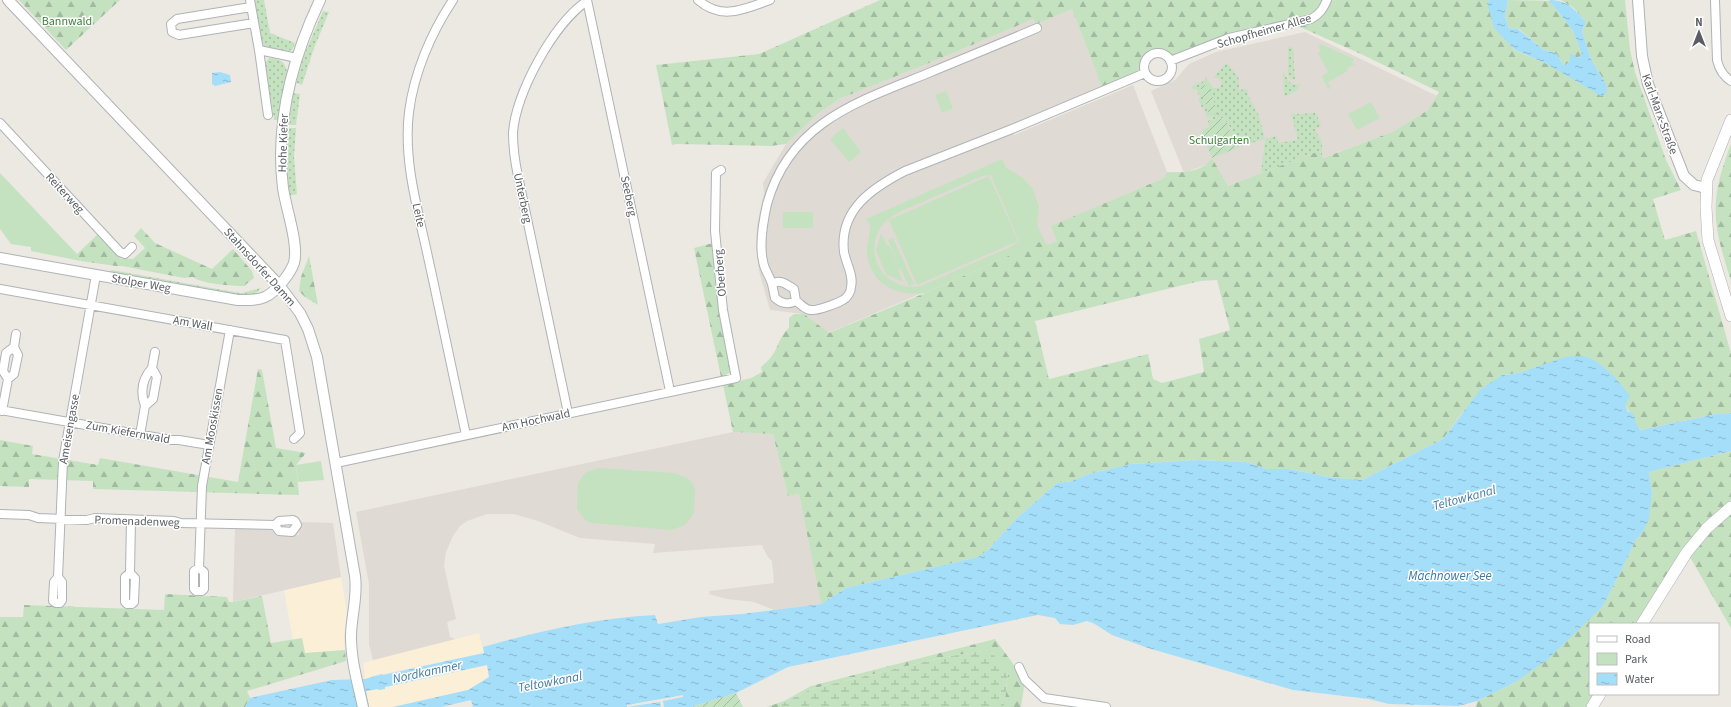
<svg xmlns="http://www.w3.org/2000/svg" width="1731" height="707" viewBox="0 0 1731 707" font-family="'Source Sans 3',sans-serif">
<defs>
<pattern id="grass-dots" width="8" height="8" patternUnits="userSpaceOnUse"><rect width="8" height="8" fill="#c4e2c0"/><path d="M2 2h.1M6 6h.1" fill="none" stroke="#a2ba9f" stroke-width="1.8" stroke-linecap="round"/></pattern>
<pattern id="forest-firs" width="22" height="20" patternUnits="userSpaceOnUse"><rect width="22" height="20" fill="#c4e2c0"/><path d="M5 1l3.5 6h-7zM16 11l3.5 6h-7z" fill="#a2ba9f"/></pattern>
<pattern id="wetland-marsh" width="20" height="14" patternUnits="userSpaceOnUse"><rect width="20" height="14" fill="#c4e2c0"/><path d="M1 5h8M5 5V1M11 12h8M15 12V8" fill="none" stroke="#a2ba9f"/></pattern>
<pattern id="garden-furrows" width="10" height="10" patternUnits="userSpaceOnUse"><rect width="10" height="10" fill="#c4e2c0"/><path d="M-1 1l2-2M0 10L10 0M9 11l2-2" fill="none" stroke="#a2ba9f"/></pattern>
<pattern id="water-ripples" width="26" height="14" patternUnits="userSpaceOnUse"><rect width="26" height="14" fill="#a5def9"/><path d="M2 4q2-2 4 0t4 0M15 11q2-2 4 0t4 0" fill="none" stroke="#89b7cd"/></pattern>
</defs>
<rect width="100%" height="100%" fill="#ece9e2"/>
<path fill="#fbefd8" d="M341,577L347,612L344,637L345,650L305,653L302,639L293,640L284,590Z
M479,633L484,653L377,675L365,679L363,663Z
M487,665L489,677L468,690L393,707H369L365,691L378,688V690L385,689V687Z"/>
<path fill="#dfdad3" d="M1072,9L1102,88L1010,125L1014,135L1133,85L1167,172L1164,178L1052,226L1057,241L1047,245L1044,241L828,333L804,314L770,310L759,271L756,246L757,225L764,193L763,183L786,144L819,113L839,99L939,59L1033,19L1036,23Z
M1305,32L1437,96L1428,110L1392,132L1322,158L1319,151L1228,186L1212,158L1208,164L1184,173L1151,91L1175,80L1189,64L1216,52Z
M733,432L773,434L788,496L799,494L821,604L774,610L754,602L727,599L709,594L710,591L774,583L772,561L767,556L762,545L653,553L655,544L580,538L538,521L514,514H487L467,521L460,526L453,536L446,552L444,566L456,619L447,622L450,637L455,639L373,660L369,644V584L356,512Z
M299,522L333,523L341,577L233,602L235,528L271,529L275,534L299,535Z"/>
<path fill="url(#grass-dots)" d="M253,0H264L270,33L295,43L292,50L287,51L267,48L264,46L259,36Z
M323,11L329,12L314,48L302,85L296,83L304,55Z
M1288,47L1293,48L1295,80L1290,79L1288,75Z
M269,58C279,59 284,60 287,71L278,120H274L265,63Z
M1228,64L1239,79V90L1247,89L1248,95L1259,116L1265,139L1277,136L1278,143L1298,140L1291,113L1297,114L1316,113L1321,126L1315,129L1322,143V158L1319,151L1261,173L1265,139L1240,146V142L1235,135H1231L1230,132L1231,128L1223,118L1213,119L1211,116L1218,113L1200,88L1210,117L1207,118L1204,108L1202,107L1198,99L1200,97L1196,89H1193L1191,87L1200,82L1201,83L1206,78L1213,88H1220L1222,82L1219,79L1214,77L1224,65Z
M1283,71L1289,82L1296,85L1301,84L1296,91L1284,97Z
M293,93L300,94L296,125H289Z
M288,128H296L294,157L297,194L289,196L287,177Z
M112,270L234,292L242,293L261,288L255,294L244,296L110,272Z"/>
<path fill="url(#forest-firs)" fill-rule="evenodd" d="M19,0H120L66,50Z
M880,0H1490L1488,3L1514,50L1547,64L1606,84L1591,59L1582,31L1586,22L1574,8L1561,0H1625L1630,50L1635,72L1666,160L1681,190L1653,199L1665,240L1696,231L1731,353V414H1717L1640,430L1625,405L1527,370L1519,373L1502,375L1493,382L1462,413L1443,439L1362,480L1328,477L1289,469H1268L1246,462L1198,460L1131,464L1089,474L1072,481L1057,483L1015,520L988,550L978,557L846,588L821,604L799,494L788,496L773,434L733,432L723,385L751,378L762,372L761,367C767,362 772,357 776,349C780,341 781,335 789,328V318L794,314H804L829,333L925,293L1044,240L1047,245L1057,241L1051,226L1164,178L1167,172C1183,173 1203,172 1212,158L1228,186L1319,151L1323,158L1392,132L1428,110L1439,92L1361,54L1291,23L1244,34L1170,61C1160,46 1140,56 1145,73L1102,88L1072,9L1036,24L1033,19L939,59L839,99L819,113L786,144L770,146L677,144L672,145L656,65L759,54ZM1217,280L1230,330L1199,339L1204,372L1162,383L1153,379L1148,354L1049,379L1035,321L1200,281Z
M1508,0L1551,1L1558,12L1573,31L1582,55L1564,66L1556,53L1544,50L1519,29L1509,28L1505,16Z
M1731,144V281C1718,239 1709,214 1722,170C1725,162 1727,153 1731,144Z
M141,228L155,243L212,269L233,249L252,271L254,278L244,286C232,286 202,284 193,277L184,278L122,266H116L81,261L77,254L98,234L121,259H133L145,248L134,236Z
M713,243L719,308L731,372L721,377L694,248Z
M309,256L318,305L305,297L299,291L301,277Z
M258,369L262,370L276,448L306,453L296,465L299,495L93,489V481L29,479V487L0,486V440L33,446L32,454L98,465L100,458L238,482Z
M1731,451V628L1687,552L1642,624H1590V694H1600L1592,707H1476L1477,701L1514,683L1603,606L1628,557L1635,541L1643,532L1652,493L1649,472Z
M165,594L227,597L229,602H233L262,596L271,643L302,638L305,653L345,650L346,661L247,691L250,698L245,707H0V617H23L24,605L164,610Z
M995,639L1025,680L1021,707H1004L1008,673L983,651L945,657L811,689L783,703L780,707H767L784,701L811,686Z"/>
<path fill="url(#wetland-marsh)" d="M983,651L993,654L1008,673L1004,707H780L783,703L811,689L945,657Z"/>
<path fill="#c4e2c0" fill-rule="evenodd" d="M1321,44L1354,59L1352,63L1355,64L1347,68L1348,71L1328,82L1331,88L1328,89L1322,76L1328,72L1318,53L1320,52L1319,45Z
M946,91L953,108L942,113L935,95Z
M1371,102L1380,118L1357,130L1348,114Z
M843,128L861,152L849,162L830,139Z
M1002,159L1006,168L1023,178L1033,189L1039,207L1037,225L1044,240L925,293C897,297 869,284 867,252C866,244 871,233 870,227C870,225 868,221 866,219ZM991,175L1019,241L1010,247L921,286C907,289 892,284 883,273C870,257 872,233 887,220C896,212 909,208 920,203C940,194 961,185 982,176Z
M0,173L77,254L81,261L31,251V247L11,244L0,229Z
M989,176L1018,241L917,285L889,220Z
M783,212H813V228H783Z
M881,233L887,246L889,245L899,265L888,240L893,238L914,284L909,286L900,268L898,269L903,282L886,274L876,251Z
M321,461L324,480L298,482L296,465Z
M598,468L675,473L687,478L692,482L695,490L694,513L685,525L671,530L592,523L586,521L577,509L578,483L585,473Z"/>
<path fill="url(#garden-furrows)" d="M1208,84L1218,113L1210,117L1200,87Z
M1218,118C1229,119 1229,127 1231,135H1235L1240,142V147L1212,158L1201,131L1209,127L1208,121Z
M736,693L743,707H691Z"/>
<path fill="url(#water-ripples)" d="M1490,0H1508L1505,16L1509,28L1518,29L1544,50L1556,53L1564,66L1570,61V53L1578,58L1582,55L1573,31L1549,0C1568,0 1574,9 1586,22L1582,31L1591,59L1606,84L1607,93L1601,96L1547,64L1515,50L1494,28L1487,3Z
M220,72L230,75L231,82L215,86L212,84V73Z
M1565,357C1572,357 1583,355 1589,358C1604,364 1621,383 1630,396L1625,405L1628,412L1633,413L1635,418V421L1640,430L1717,414H1731V451L1649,472L1652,493L1649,519L1643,532L1635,541L1628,557L1603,606L1547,660L1514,683L1477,701L1459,706L1389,704L1369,699L1293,690L1148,648L1112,635L1093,623L1087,621L1073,625L1060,624L1055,618L1038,615L788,667L736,693L691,707H473L471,700L441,707H393L468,690L489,677L487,665L385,687V689L378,690V689L366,691L369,707H245L250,698L332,680L365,679L382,674L383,675L484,653L483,647C539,631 596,618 655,615L658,624L701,617L742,614L821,604L846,588L978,557L988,550L1015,520L1057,483L1072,481L1089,474L1131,464L1198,460L1246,462L1268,469H1289L1328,477L1362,480L1443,439L1480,390L1502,375L1519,373Z"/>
<path fill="#ece9e2" d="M683,695V697L663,701L664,707H661L660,702L627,707V705Z"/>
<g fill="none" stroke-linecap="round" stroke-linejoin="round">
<defs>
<path id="minor" d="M250,0L259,50L268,115
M453,0C431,33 414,73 409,112C403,161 418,210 428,257C441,316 453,375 466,435
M587,0L670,391
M698,0C722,21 744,9 770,0
M1715,0L1717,60C1719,69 1723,76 1731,81
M251,7L177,19L171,24L172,32L179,35L254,23
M1037,28C1002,43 967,57 931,72C860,101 790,121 767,204C763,222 759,244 763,261C764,270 770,276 772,284C773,288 774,294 775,298C782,304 788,305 796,301C801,304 805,310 811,310C817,311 838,303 843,300C847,298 851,292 851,287C854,275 846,264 844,252C839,210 872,188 905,171L1012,129L1145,73
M259,50L297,58
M1144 67a14 14 0 1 1 28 0a14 14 0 1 1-28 0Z
M1170,61L1229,38L1311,19C1320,14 1323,9 1327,0
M0,123L120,252L125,254L132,247
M772,284C780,278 787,285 794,289L796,301
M0,289L285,340L300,433L294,439
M8,379L3,371L6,353L14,347
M145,406C140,392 142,379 152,368
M0,410L171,440H179L209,445
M2,411L8,379L14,374L18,355L14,347L16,334
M568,413L518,176C515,162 513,148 513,133C515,94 554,23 587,1
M140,435L145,406L153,399L157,377L152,368L155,352
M336,463L736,378L723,310L715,231L716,173L721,170
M0,514L29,515L38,518L87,520L95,518L174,521L181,523L275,525
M293,520L295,521L297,525L292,532L279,531L275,525L279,521Z
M199,568L204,572V589L202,591H196L194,589V571L199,568L202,486L230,330
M130,573L125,577V602L127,604H132L134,602L135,578L130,573L131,520
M58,577L54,582L53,601L56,603H60L62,600V582L58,577L63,461L96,275
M1019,667L1025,680L1044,698L1106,707"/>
<path id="tertiary" d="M8,0L279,285L300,313L308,329L317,357L355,576C358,597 351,616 351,637C351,661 358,684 363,707
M1638,0L1642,56L1648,84L1684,176L1694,185L1706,188
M0,258L238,300C246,300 256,301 265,297C276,292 290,274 294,263C299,244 286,209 283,188C275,123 292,59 320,0"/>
<path id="secondary" d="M1731,120L1707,180L1706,207L1708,240L1731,316
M1642,624L1687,552L1707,528L1731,507
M1592,707L1600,694"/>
</defs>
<use href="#minor" stroke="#afb3b7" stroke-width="10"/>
<use href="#tertiary" stroke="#afb3b7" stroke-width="12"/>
<use href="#secondary" stroke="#afb2b6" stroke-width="12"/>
<use href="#minor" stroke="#fff" stroke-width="8"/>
<use href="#tertiary" stroke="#fff" stroke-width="10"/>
<use href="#secondary" stroke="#fff" stroke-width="11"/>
</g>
<g text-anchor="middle" stroke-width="3" stroke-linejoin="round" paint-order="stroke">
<g font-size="12" fill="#3f813a" stroke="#fff">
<text x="67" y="25">Bannwald</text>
<text x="1219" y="144">Schulgarten</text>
</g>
<g font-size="12" fill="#5a5e62" stroke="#fff">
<text transform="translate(1264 31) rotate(-16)" y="4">Schopfheimer Allee</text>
<text transform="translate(1660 114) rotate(70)" y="4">Karl-Marx-Straße</text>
<text transform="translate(283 143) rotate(-88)" y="4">Hohe Kiefer</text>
<text transform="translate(65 193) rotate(47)" y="4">Reiterweg</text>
<text transform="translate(629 196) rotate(78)" y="4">Seeberg</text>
<text transform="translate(523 198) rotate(78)" y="4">Unterberg</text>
<text transform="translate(419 215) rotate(78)" y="4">Leite</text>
<text transform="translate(260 267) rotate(48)" y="4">Stahnsdorfer Damm</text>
<text transform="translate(720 273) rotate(-95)" y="4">Oberberg</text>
<text transform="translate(141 283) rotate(10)" y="4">Stolper Weg</text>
<text transform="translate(193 323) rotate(10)" y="4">Am Wall</text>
<text transform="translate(536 420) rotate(-12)" y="4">Am Hochwald</text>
<text transform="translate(212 426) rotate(-80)" y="4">Am Mooskissen</text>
<text transform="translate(69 429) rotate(-80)" y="4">Ameisengasse</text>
<text transform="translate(128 432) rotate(10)" y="4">Zum Kiefernwald</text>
<text transform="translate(137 521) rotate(2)" y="4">Promenadenweg</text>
</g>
<g font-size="13" font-style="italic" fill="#417aa1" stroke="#fff">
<text transform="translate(1464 497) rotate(-15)" y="5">Teltowkanal</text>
<text x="1450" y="580">Machnower See</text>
<text transform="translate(427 671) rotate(-12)" y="5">Nordkammer</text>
<text transform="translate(550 681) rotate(-11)" y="5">Teltowkanal</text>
</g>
</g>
<rect x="1589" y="623" width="130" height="72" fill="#ffffff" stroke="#bdbfc0"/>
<rect x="1597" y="636" width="20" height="6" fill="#ffffff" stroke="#bdbfc0"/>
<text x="1625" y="643" font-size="12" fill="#5a5e62">Road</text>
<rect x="1597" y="653" width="20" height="12" fill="#c4e2c0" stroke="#bdbfc0"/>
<text x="1625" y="663" font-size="12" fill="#5a5e62">Park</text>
<rect x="1597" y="673" width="20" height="12" fill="url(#water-ripples)" stroke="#bdbfc0"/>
<text x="1625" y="683" font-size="12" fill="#5a5e62">Water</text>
<g transform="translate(1699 32)" stroke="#ffffff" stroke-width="3" paint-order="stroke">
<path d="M0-3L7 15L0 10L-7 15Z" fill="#5a5e62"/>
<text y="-6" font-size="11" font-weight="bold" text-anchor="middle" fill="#5a5e62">N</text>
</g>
</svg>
